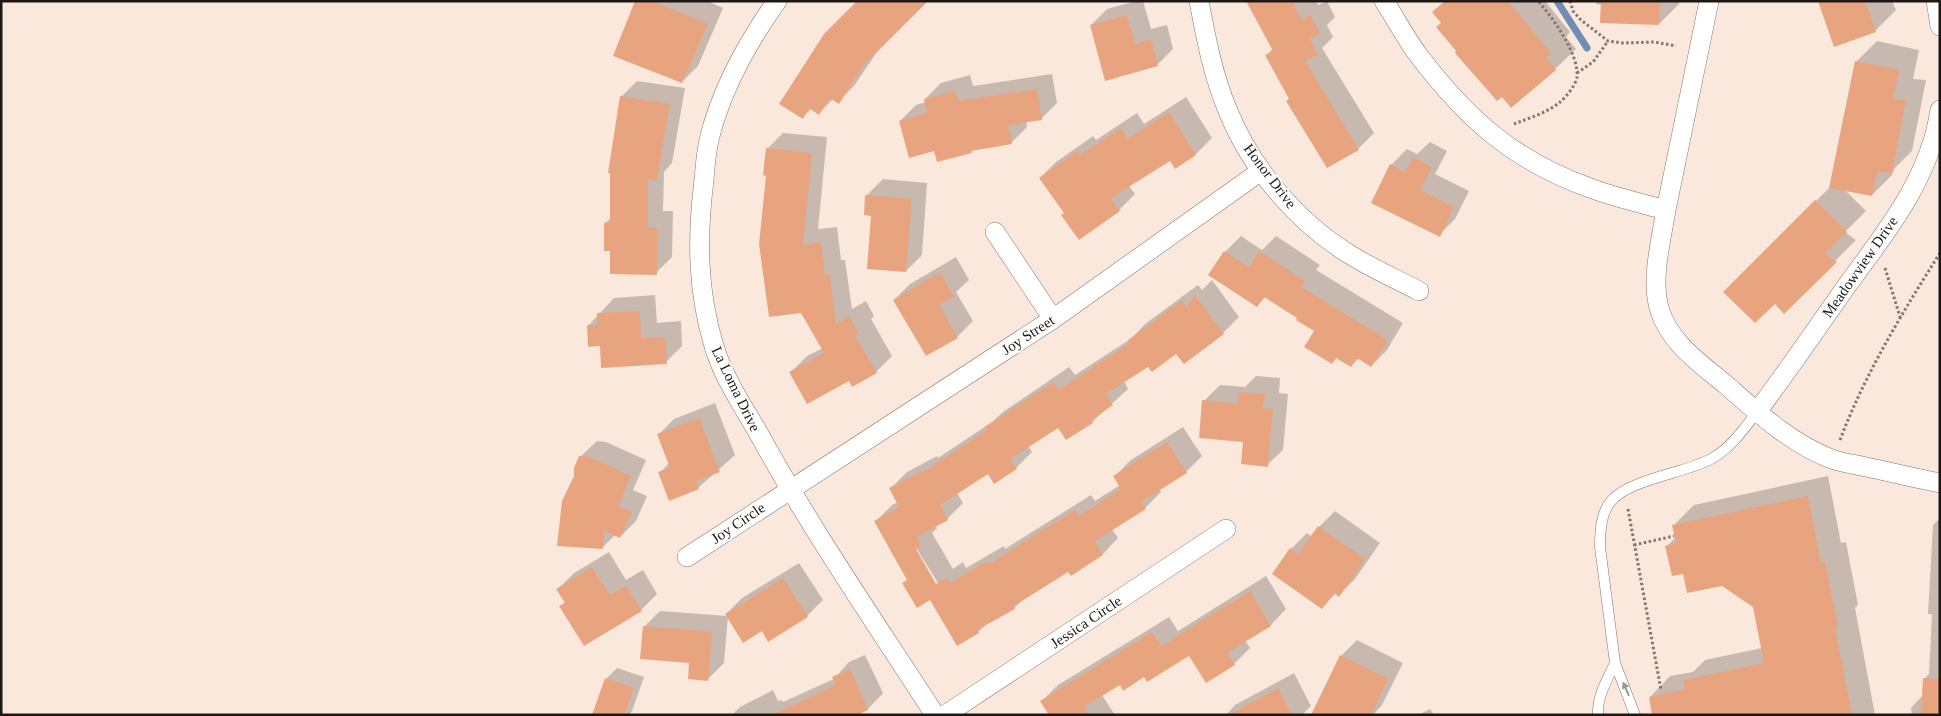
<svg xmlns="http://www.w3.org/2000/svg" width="1941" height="716" viewBox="0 0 1941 716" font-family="Georgia,serif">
<rect width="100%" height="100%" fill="#fbe8dd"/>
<path fill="#0003" fill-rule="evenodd" d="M637,1H707L723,8L698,66L682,82Z
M858,1L879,49L854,86L838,102L833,99L819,113L812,108L803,117Z
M1136,1H1143L1151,29L1167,25L1173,49L1157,65L1091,25L1107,9Z
M1251,1H1317L1318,5L1327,1L1335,17L1327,25L1333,37L1322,48L1374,133L1358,149L1290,99L1266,56L1273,48Z
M1445,1H1545L1570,32L1566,37L1576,49L1555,69L1442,22Z
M1596,1H1679V4L1659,24L1602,5L1596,4Z
M1820,1H1892L1896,10L1875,31Z
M1877,41L1919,50L1913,79L1926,80L1912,151L1894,169L1892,175L1872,195L1845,190L1866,211L1845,232L1856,240L1784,312L1775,302L1725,292L1830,187L1856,62Z
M1052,74L1057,103L1041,119L1026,121L1027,127L1011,143L973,149L971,152L935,150L900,121L916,105L926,102L925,99L941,83L970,75L973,86Z
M637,81L685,88L672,163L664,172L663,211H673L672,257L656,273L611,250L605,223L611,218L621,97Z
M1186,97L1212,138L1196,154L1175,167L1170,160L1129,186L1135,194L1119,210L1065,213L1040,178L1056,162L1093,136L1096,140L1137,113L1144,124Z
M783,133L827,137L818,229L837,227L841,260H845L852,309L866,301L874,316L871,319L892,356L876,372L850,379L791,372L807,356L823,348L768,174L767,149Z
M1430,142L1447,151L1435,174L1469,191L1455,219L1439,235L1391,165L1407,149L1417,154Z
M883,179L927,183L922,255L906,271L872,215L867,195Z
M1241,236L1262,250L1276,236L1320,265L1316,270L1403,323L1387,350L1371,366L1359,358L1351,366L1337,357L1332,363L1315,331L1299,318L1266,296L1257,306L1225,252Z
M956,257L969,280L956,292L973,321L957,337L894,300L910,284Z
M1212,280L1239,317L1223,333L1184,362L1176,352L1148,365L1124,381L1128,389L1092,422L1059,426L1028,446L1032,452L1016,468L988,473L957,493L963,503L947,519L935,526L937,528L932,533L953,569L963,562L966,568L1004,546L1005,549L1091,495L1095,501L1120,485L1115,476L1131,460L1183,427L1202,456L1186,472L1159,489L1161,492L1145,508L1112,529L1118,538L1103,554L1071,574L1069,570L1025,598L1014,608L988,623L978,632L931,598L904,583L908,579L876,521L892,505L898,502L891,488L907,472L937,456L938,458L992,422L1003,412L1069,367L1075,375L1132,338L1145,324L1198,285L1202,290ZM915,546L941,588L938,590L913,547Z
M655,295L657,323L681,321L682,346L666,362L588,326L614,298Z
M1256,376L1280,378L1279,393L1288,394L1283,450L1267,465L1204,401L1220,385L1245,387Z
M715,403L735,455L698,488L660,473L669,463L658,435L674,419Z
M597,441L606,442L646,460L633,490L647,496L636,521L620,537L615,535L602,548L575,476L580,457Z
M1828,476L1841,543L1846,542L1858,605L1855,608L1875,715H1654L1650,697L1670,676L1693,672L1705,660L1762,648L1754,607L1722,585L1683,572L1667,546L1676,537L1674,525L1694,505Z
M1335,511L1380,543L1355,579L1339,595L1336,593L1322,608L1291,549L1307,533L1312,537L1319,527Z
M1940,518V715H1912L1911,708L1923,695L1924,679L1929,674L1932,614H1928L1933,525Z
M609,552L626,580L643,570L657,594L641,610L584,644L561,606L566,601L558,589L574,573Z
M799,563L823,600L807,616L762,629L728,616L724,663L708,679L691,661L644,627L660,611L728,616L726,614L742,598Z
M1266,576L1286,609L1271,625L1245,640L1250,648L1234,664L1190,655L1144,676L1120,683L1102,695L1115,715H1050L1042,701L1058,685L1169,617L1178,631Z
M1357,640L1403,663L1382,705L1373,715H1353L1341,656Z
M865,655L883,693L868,709L854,715H732L740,707L773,690L778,701L782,700L783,702L834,679L849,662Z
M617,668L644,677L632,711L629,715H600L606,679Z
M1294,673L1311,706L1302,715H1226L1235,705Z
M1430,709L1434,715H1418Z"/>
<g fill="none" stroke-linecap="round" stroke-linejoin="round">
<path stroke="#718db5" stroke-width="7" d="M1557,1L1587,48"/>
</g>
<path fill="#e8a47e" d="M635,1H652L708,24L682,83L613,56Z
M857,1H928L863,66L839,104L830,98L819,115L809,108L803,119L779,104L824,34Z
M1246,1H1292L1302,20L1310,15L1320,34L1310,39L1318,54L1305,61L1359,150L1327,168L1286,101L1289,99L1265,55L1273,51Z
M1445,1H1508L1551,53L1546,57L1556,70L1511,108L1502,97L1497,101L1455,53L1456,51L1436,27L1441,23L1432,12Z
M1601,1H1660L1659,25L1600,23Z
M1818,1H1865L1876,32L1834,47Z
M1127,15L1135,44L1151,40L1158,66L1105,81L1090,25Z
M1855,61L1899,70L1893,99L1906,100L1892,173L1877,172L1872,196L1829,188Z
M1037,89L1042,120L1008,125L1012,144L971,151L972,153L937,162L934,151L909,158L899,121L927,113L924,99L955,91L958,101Z
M620,96L670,104L657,180L648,179V227H657V275L610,274V251H604V223H610V173H608Z
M1169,112L1196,155L1175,169L1170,161L1111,198L1120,211L1079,240L1061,215L1064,213L1039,178L1077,151L1080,155L1121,128L1128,139Z
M766,148L812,153L803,245L821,242L825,275H830L836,324L849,316L859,333L855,335L877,373L852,387L849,381L807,404L789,372L824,353L801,313L769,317L759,244L766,176L763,175Z
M1413,157L1432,167L1420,190L1454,207L1440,237L1371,203L1390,164L1405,172Z
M865,195L912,199L906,272L867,269L871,216L864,215Z
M1815,200L1847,232L1825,253L1837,262L1784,314L1775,304L1755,323L1723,292Z
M1224,251L1249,267L1259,251L1305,281L1301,287L1388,340L1371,367L1357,358L1351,367L1336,358L1332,364L1304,347L1314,331L1296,320L1297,318L1264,297L1257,307L1208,275Z
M940,272L954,297L939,305L958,338L926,356L893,300Z
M1195,295L1224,334L1184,364L1176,354L1152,372L1148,367L1106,394L1113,405L1091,420L1093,423L1066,440L1058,428L1010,459L1017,469L994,484L988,474L940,505L948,520L917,537L921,545L916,549L936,584L947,577L950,583L987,561L989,564L1075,510L1079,516L1121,489L1113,476L1167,442L1187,473L1141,502L1146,509L1095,541L1103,555L1071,576L1068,572L1014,606L1015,609L977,630L979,633L957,646L930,600L917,608L902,583L907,580L874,521L899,507L889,488L921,471L922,473L987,430L985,427L1053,382L1058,390L1130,343L1128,340L1182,300L1187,308Z
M640,311L641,338L665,337L667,364L601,368L600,346L588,347L587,325H597V313Z
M1239,392L1265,394L1263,408L1273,409L1268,467L1241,464L1243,442L1199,438L1202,400L1238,404Z
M699,418L720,472L696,481L699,489L669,501L658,472L670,468L657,434Z
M579,456L590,457L631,476L618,506L632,512L620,538L604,531L603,549L557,546L562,501L574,476V468Z
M1808,496L1821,563L1825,562L1838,627L1835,628L1852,715H1652L1649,697L1685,689L1683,680L1764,663L1753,607L1722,586L1687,593L1683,574L1672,576L1665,546L1676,543L1672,525Z
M1318,526L1365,559L1339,597L1334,593L1322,609L1272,574L1290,548L1298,554Z
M592,567L610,595L626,586L642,611L584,646L559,606L565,603L556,589Z
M783,578L808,617L768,642L762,631L743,643L725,614Z
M1250,591L1271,626L1227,653L1235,665L1206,683L1189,656L1147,682L1144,677L1123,691L1120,685L1084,707L1089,715H1049L1040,701L1152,632L1161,646Z
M643,626L712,632L708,681L688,679L689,663L640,659Z
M1340,655L1388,679L1371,715H1311Z
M850,669L868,710L857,715H772L836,685L832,677Z
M605,678L634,688L624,715H592Z
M1923,678L1940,679V715H1921Z
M1278,688L1292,715H1229Z"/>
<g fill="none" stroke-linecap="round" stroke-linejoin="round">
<defs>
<path id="lane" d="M1598,715C1597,696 1607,680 1615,663
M1635,715L1615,663L1600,547C1600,531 1601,512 1612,500C1631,479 1685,473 1711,459C1731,448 1744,429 1757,412"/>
<path id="street" d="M777,1C747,43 721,90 709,140C706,153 705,167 704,180C697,237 697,290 714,346C723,377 743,406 759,434C812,531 875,622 935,715
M1199,1C1206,38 1213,76 1228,111C1251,168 1297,222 1349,254C1371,268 1396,279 1419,291
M1384,1C1396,19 1406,39 1419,56C1467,119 1514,161 1590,188C1614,197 1640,203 1666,210L1709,1
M1936,1L1940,26
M1666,210C1661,242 1650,280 1660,311C1670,343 1701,364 1725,384C1757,412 1789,442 1829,458C1841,463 1854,464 1866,467C1890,472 1915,478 1940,483
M995,232L1053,319
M1757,412C1788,370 1818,327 1848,284C1887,231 1930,178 1940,110
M687,557L1053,319L1261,171
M945,715L1226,529"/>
</defs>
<use href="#lane" stroke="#85746b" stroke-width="11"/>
<use href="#street" stroke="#85746b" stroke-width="20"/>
<path stroke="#82766f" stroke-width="3" stroke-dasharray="2.5 2.5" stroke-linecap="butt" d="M1570,1L1573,11L1581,20L1608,41L1623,43L1655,42L1676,46
M1577,73L1593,62L1608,41
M1514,124C1529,118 1547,113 1560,102C1566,97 1576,85 1577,77C1579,54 1553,18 1538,1
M1885,268L1900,317
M1840,440C1865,374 1902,313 1940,253
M1628,509L1661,690
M1634,545L1674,536"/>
<use href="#lane" stroke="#fff" stroke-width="10"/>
<use href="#street" stroke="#fff" stroke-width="19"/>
</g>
<defs><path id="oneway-solid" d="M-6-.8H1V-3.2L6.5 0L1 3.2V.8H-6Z" transform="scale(1.25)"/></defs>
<use fill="#9a9795" href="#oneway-solid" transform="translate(1626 689) rotate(-113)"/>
<g text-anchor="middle" stroke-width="4" stroke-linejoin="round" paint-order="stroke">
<g font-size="15" fill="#1e1814" stroke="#fff">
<text transform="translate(1270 176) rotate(53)" y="5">Honor Drive</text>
<text transform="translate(1860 267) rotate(-55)" y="5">Meadowview Drive</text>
<text transform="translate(1028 335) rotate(-33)" y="5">Joy Street</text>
<text transform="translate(736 389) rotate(64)" y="5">La Loma Drive</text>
<text transform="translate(738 523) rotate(-34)" y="5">Joy Circle</text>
<text transform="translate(1086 622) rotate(-34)" y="5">Jessica Circle</text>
</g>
</g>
<rect width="1941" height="716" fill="none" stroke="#1e1814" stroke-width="5"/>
</svg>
